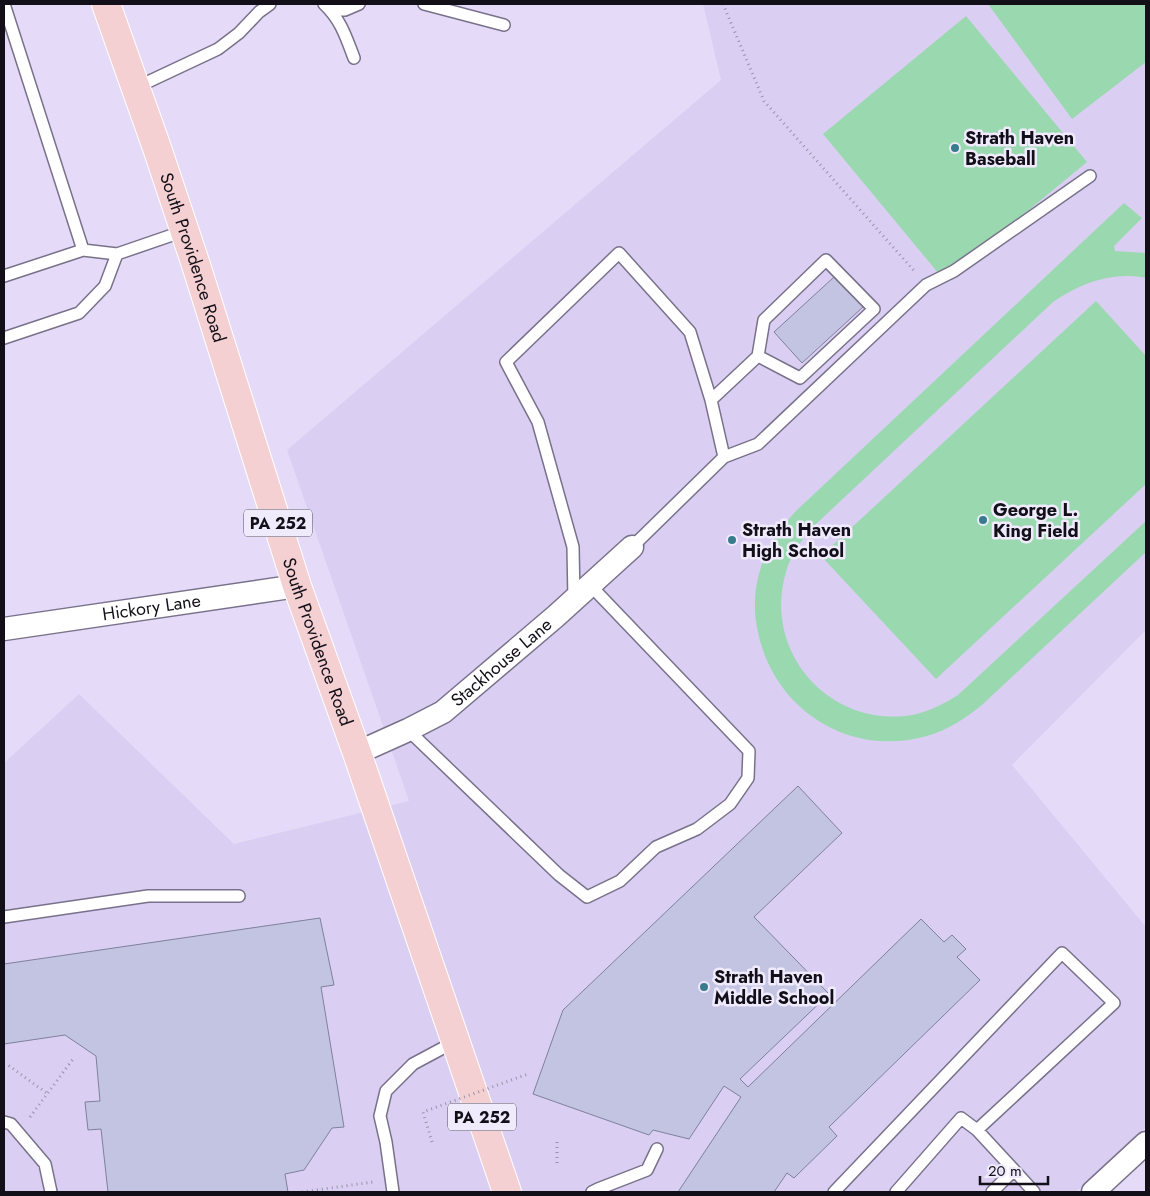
<svg xmlns="http://www.w3.org/2000/svg" width="1150" height="1196" viewBox="0 0 1150 1196" font-family="Jost,sans-serif">
<rect width="100%" height="100%" fill="#e5dbf8"/>
<path fill="#dacff2" d="M703,4H1146V630L1012,765L1146,927V1127L1076,1192H4V763L79,694L234,844L409,801L287,450L721,80Z"/>
<path fill="#9ad8b0" d="M988,4H1146V62L1072,119Z
M966,16L1087,162L944,280L823,134Z
M1124,203L1142,218L1114,246L1115,251L1146,253V278C1112,271 1081,283 1053,302L816,524C803,538 791,553 786,572C763,649 825,724 905,716C925,714 942,705 958,695L1146,521V552L983,704C966,718 948,730 927,736C850,758 774,710 758,632C751,603 756,571 771,544C777,532 787,521 796,511Z
M1096,301L1146,356V484L936,679L821,556Z"/>
<path fill="#c2c4e1" stroke="#7e819b" d="M834,277L863,307L802,363L774,332Z
M798,786L842,833L754,917L829,994L740,1079L748,1087L921,919L944,942L952,935L966,949L957,957L980,980L829,1127L837,1136L794,1178L787,1173L774,1192H678L741,1097L724,1086L689,1139L653,1130L649,1135L533,1094L563,1010Z
M320,918L334,985L321,987L344,1127L332,1128L304,1170L285,1174L288,1192H108L101,1129L88,1130L85,1102L100,1101L96,1056L65,1035L4,1044V964Z"/>
<g fill="none" stroke-linecap="round" stroke-linejoin="round">
<defs>
<path id="service" d="M4,4L83,250L117,254L184,231
M324,4C341,20 346,37 354,58
M424,4L504,25
M331,10H345L359,4
M135,88L218,49L239,33L259,12L270,4
M4,276L83,250
M4,338L79,313L105,286L117,254
M711,400L758,356L764,320L826,260L874,309L800,378L758,356
M724,457L758,444L926,285L954,271L1090,176
M574,600L573,547L538,422L506,362L619,253L690,332L711,400L724,457L632,547
M408,730L559,875L587,897L620,881L656,847L697,829L730,804L748,778L749,751L590,585
M4,917L148,896H239
M4,1122L11,1124L45,1164L51,1192
M393,1192L386,1142L380,1116L386,1091L413,1064L456,1041
M592,1192L598,1189L647,1170L657,1149
M834,1192L1062,953L1114,1003L977,1130L1014,1170L1034,1192
M896,1192L961,1118L977,1130
M992,1192L1014,1170"/>
<g id="minor">
<path id="s1" d="M4,629L297,586"/>
<path id="s2" d="M357,753L408,730L443,712L556,616L632,547"/>
<path d="M1093,1192L1146,1143"/>
</g>
<g id="primary">
<path id="s3" d="M106,4L157,148L196,265L297,586L357,753L507,1192"/>
</g>
</defs>
<use href="#service" stroke="#79718a" stroke-width="14"/>
<use href="#minor" stroke="#79718a" stroke-width="25"/>
<use href="#primary" stroke="#fff" stroke-width="30"/>
<path stroke="#9a93a9" stroke-width="3" stroke-dasharray="1 4" stroke-linecap="butt" d="M723,4L764,101L916,273
M4,1065H8L48,1094
M30,1117L73,1059
M557,1142V1164
M302,1192L373,1182"/>
<use href="#service" stroke="#fff" stroke-width="11"/>
<use href="#minor" stroke="#fff" stroke-width="22"/>
<use href="#primary" stroke="#f5d0d2" stroke-width="28"/>
<path stroke="#9a93a9" stroke-width="3" stroke-dasharray="1 4" stroke-linecap="butt" d="M432,1142L423,1112L528,1074"/>
</g>
<g fill="#387b8c" stroke="#f0ebfc" stroke-width="2">
<circle cx="955" cy="148" r="5"/>
<circle cx="983" cy="520" r="5"/>
<circle cx="732" cy="540" r="5"/>
<circle cx="704" cy="987" r="5"/>
</g>
<g text-anchor="middle" stroke-width="5" stroke-linejoin="round" paint-order="stroke">
<g fill="#f0ebfc" stroke="#55515c" stroke-width="1">
<rect x="244" y="509.5" width="68" height="27" rx="4"/>
<rect x="448" y="1103.5" width="68" height="27" rx="4"/>
</g>
<g font-size="16" font-weight="bold" fill="#120f18">
<text x="278" y="529">PA 252</text>
<text x="482" y="1123">PA 252</text>
</g>
<g font-size="18" font-weight="bold" fill="#120f18" stroke="#f0ebfc" text-anchor="start">
<text x="965" y="144">Strath Haven<tspan x="965" dy="21">Baseball</tspan></text>
<text x="993" y="516">George L.<tspan x="993" dy="21">King Field</tspan></text>
<text x="742" y="536">Strath Haven<tspan x="742" dy="21">High School</tspan></text>
<text x="714" y="983">Strath Haven<tspan x="714" dy="21">Middle School</tspan></text>
</g>
<g font-size="18" fill="#120f18" stroke="#f0ebfc">
<text dy="6" stroke="none"><textPath href="#s3" startOffset="268">South Providence Road</textPath></text>
<text dy="6" stroke="none"><textPath href="#s1" startOffset="149">Hickory Lane</textPath></text>
<text dy="6" stroke="none"><textPath href="#s3" startOffset="672">South Providence Road</textPath></text>
<text dy="6" stroke="none"><textPath href="#s2" startOffset="172">Stackhouse Lane</textPath></text>
</g>
</g>
<rect width="1150" height="1196" fill="none" stroke="#120f18" stroke-width="10"/>
<path d="M980 1176v8h68v-8" fill="none" stroke="#120f18" stroke-width="2.5"/>
<text x="988" y="1176" font-size="15" fill="#120f18" stroke="#f0ebfc" stroke-width="4" paint-order="stroke">20 m</text>
</svg>
